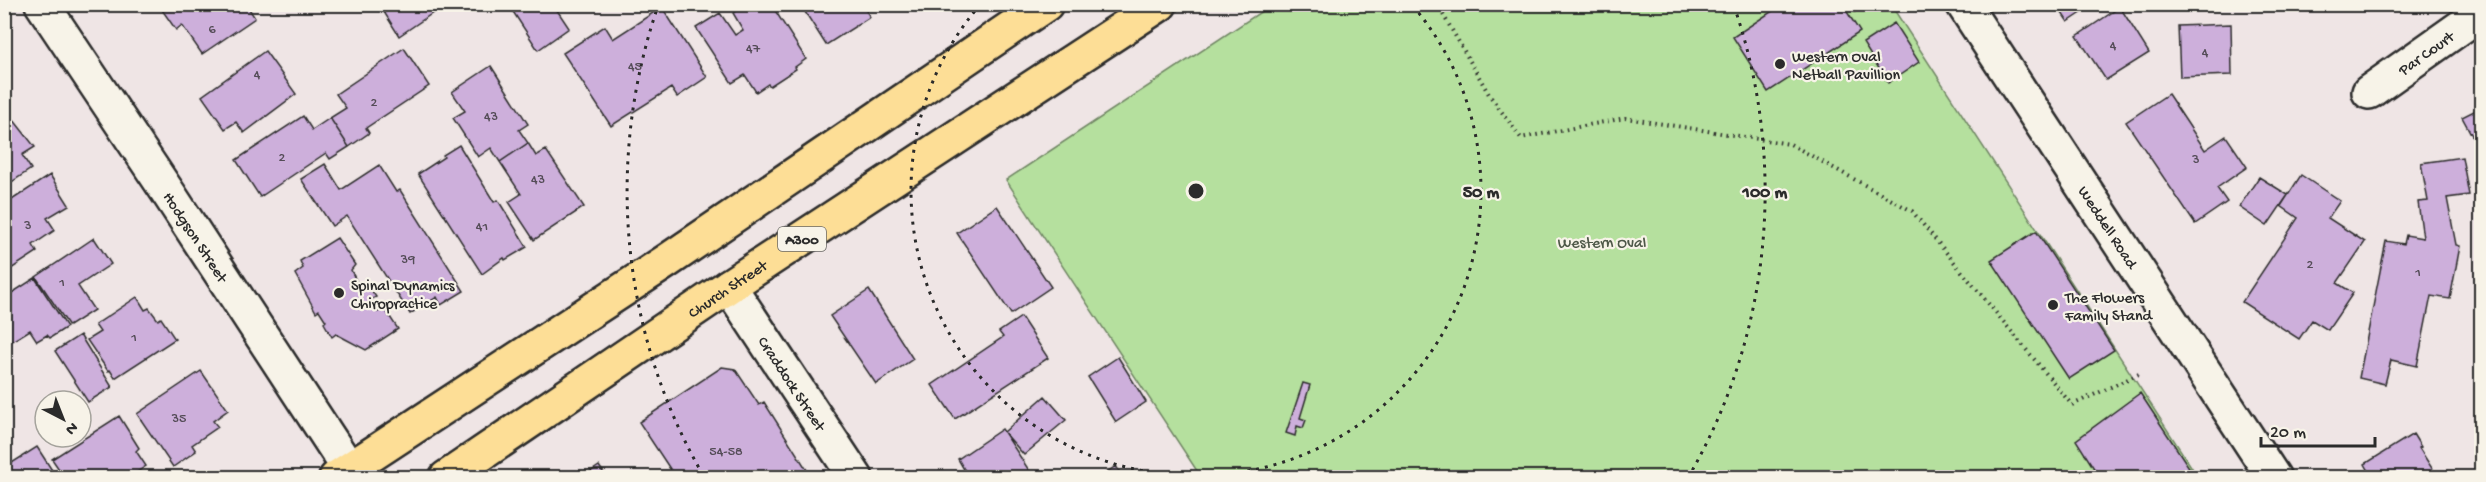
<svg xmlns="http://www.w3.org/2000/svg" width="2486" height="482" viewBox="0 0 2486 482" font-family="'Gochi Hand',sans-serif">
<rect width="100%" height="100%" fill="#efe5e5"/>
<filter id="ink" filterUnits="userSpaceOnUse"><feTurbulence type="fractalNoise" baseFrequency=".0167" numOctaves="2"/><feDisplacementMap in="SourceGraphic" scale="12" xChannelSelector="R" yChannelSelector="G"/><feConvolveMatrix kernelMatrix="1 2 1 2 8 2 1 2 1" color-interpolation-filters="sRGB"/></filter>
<g filter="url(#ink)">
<path fill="#b5e09e" stroke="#708664" stroke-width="1.5" d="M1271,5H1891L2198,477H1201L1006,180Z"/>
<path fill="#cdafdb" stroke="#2b2b2b" stroke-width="1.5" d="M158,4H246L255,18L202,54L182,25L176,30Z
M379,4H446L399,36Z
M508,4H553L569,28L538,50Z
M746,4H771L806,59L795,67L796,69L770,86L768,84L756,92L745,75L732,83L696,28L720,13L735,35L743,30L733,13Z
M800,4H862L870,17L826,45Z
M1783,4H1842L1860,32L1768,92L1733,37Z
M1850,4H1866L1855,12Z
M2056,4H2095L2068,22Z
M662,7L707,77L677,97L671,88L611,126L563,53L605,26L613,39Z
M2120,7L2149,53L2106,80L2077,36Z
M1894,23L1919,62L1888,83L1863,43Z
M2231,24L2232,75L2180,77L2178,26Z
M404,48L429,86L366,128L369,133L349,147L330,118L346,108L336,94Z
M265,51L296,94L244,133L236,122L225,129L202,96Z
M491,66L528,124L519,130L528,143L500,162L491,148L478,157L453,118L465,111L452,92Z
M2168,94L2205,150L2226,136L2247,167L2217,188L2227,202L2195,224L2126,122Z
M2482,107V154L2462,117Z
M303,116L312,130L330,118L349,147L330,159L326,153L260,197L236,160Z
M13,119L35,147L22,155L31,169L4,187V124Z
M528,143L536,156L546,150L584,207L534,240L509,202L521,194L500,162Z
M459,145L494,202L498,200L527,247L505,260L504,258L482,274L418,174L444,157L443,155Z
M2462,157L2469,195L2447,198L2456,245L2460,246L2450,299L2431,296L2417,366L2391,360L2385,384L2359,378L2386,241L2404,244L2406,235L2423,238L2418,202L2428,201L2421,163Z
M325,164L341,190L379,165L396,192L400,190L464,291L441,305L437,297L410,314L347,216L332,226L301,179Z
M50,175L69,205L47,218L55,230L33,245L37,252L8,271L4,265V205Z
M2301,175L2340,201L2328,218L2365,242L2337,283L2353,293L2328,330L2312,320L2299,339L2242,302L2298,218L2281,206Z
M2259,177L2288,195L2267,226L2239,207Z
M997,206L1051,287L1011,314L957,233Z
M2036,231L2114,350L2069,379L1991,260Z
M94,238L111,264L78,286L94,310L69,326L36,277Z
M337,238L355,265L351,270L360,289L367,284L376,297L370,300L378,312L384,308L398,329L366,350L336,334L332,337L324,323L326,321L319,310L316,312L295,274L303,268L300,261Z
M35,278L67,327L50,338L47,335L37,341L30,330L4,346V298Z
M869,290L913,359L876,384L830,316Z
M137,297L145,310L149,308L158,320L161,318L175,339L115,378L110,370L108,371L87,340L100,332L95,325Z
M1021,317L1048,358L955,419L932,385L1003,337L999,332Z
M80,335L112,387L88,402L55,351Z
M1118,357L1146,402L1116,422L1088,377Z
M722,367L735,369L759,405L764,402L812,478H676L639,422Z
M201,371L228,410L213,421L218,427L192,445L196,451L173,467L137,414Z
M1303,383L1310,385L1300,418L1306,420L1303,428L1297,426L1295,436L1286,433Z
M2140,393L2196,478H2100L2076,440Z
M1045,396L1066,420L1024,455L1004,432Z
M119,416L139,448L136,451L146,466L128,478H65L52,459Z
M1002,429L1034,478H969L958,459Z
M2413,434L2421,447L2419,448L2435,473L2427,478H2373L2365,464Z
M37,447L57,478H15L7,466Z
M599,466L607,478H581Z
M1116,466L1123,478H1098Z"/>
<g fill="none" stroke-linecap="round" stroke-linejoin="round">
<defs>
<g id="street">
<path id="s1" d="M42,4L169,194L349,469"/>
<path id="s2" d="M2369,92L2482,12"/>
<path id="s3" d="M729,286L856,478"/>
</g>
<g id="secondary">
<path id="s4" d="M1963,4L2274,478"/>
</g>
<g id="highway">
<path d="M336,478L667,261L1046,4"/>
<path id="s5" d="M446,478L729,286L1160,4"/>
</g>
</defs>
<use href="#street" stroke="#2b2b2b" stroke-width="38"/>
<use href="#secondary" stroke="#2b2b2b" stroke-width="38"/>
<use href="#highway" stroke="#2b2b2b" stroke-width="38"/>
<path stroke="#2b2b2b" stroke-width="4" stroke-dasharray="1.5 4.5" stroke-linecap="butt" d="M1437,4L1490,96L1521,138L1625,118L1790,144L1912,211L2072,405L2141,373"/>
<use href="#street" stroke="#f7f3e8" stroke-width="33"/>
<use href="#secondary" stroke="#f7f3e8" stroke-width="33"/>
<use href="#highway" stroke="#fdde96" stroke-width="33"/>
</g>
</g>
<g fill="none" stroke="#2b2b2b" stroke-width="3" stroke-dasharray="3 6">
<path d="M1413 6A285 285 0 1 1 979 6"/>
<path d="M703 475A569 569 0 0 1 658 6M1734 6A569 569 0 0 1 1689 476"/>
</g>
<g fill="#2b2b2b" stroke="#f7f3e8" stroke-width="2">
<circle cx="1780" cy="64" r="6"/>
<circle cx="339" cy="293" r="6"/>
<circle cx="2053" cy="305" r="6"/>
</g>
<g text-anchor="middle" stroke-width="4.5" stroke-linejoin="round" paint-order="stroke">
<g font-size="14" fill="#544c57">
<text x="212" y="33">6</text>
<text x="2113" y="49">4</text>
<text x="753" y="52">47</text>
<text x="2205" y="56">4</text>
<text x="635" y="70">45</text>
<text x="257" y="78">4</text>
<text x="374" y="106">2</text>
<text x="491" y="120">43</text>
<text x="282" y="161">2</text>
<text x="2196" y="163">3</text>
<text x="538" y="183">43</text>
<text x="28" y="229">3</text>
<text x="482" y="230">41</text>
<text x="408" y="263">39</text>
<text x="2310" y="268">2</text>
<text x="2418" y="276">1</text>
<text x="62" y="286">1</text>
<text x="134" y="341">1</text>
<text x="179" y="422">35</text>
<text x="726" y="455">54-58</text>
</g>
<rect fill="#f7f3e8" stroke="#686764" stroke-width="1.5" x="778" y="227" width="48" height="24" rx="4.5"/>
<g font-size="15" font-weight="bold" fill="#2b2b2b">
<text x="802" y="244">A300</text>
</g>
<g font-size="16" fill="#2b2b2b" stroke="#f7f3e8">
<text dy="6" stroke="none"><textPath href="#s2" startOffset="69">Par Court</textPath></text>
<text dy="6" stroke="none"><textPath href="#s4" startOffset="266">Weddell Road</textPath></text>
<text dy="6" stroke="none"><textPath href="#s1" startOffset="279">Hodgson Street</textPath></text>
<text dy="6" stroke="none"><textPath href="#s5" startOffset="339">Church Street</textPath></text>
<text dy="6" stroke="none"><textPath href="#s3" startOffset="116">Craddock Street</textPath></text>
</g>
<g font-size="16" fill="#2b2b2b" stroke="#f7f3e8" text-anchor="start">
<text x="1792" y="61">Western Oval<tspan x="1792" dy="18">Netball Pavillion</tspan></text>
<text x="351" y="290">Spinal Dynamics<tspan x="351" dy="18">Chiropractice</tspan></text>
<text x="2065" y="302">The Flowers<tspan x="2065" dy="18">Family Stand</tspan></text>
</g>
<g font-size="16" fill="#4e5848" stroke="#f7f3e8">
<text x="1602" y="247">Western Oval</text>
</g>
</g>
<circle cx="1196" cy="191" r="9" fill="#2b2b2b" stroke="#f7f3e8" stroke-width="3"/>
<g font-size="18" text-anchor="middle" font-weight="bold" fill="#2b2b2b" stroke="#f7f3e8" stroke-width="4.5" stroke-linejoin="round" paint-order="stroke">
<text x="1481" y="197">50 m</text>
<text x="1765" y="197">100 m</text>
</g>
<rect width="2486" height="482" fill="none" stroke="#f7f3e8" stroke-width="24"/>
<rect x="12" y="12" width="2462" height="458" fill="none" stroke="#2b2b2b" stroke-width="2" filter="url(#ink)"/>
<g transform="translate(63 419) rotate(138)"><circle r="28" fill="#f7f3e8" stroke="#a5a39c" stroke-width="1.5"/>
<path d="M0-4.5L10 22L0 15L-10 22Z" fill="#2b2b2b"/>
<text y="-9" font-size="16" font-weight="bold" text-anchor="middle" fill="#2b2b2b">N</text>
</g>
<path d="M2261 437v9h114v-9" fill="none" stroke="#2b2b2b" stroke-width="3"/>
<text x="2270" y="437" font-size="18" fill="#2b2b2b" stroke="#f7f3e8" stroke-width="4.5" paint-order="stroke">20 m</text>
</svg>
